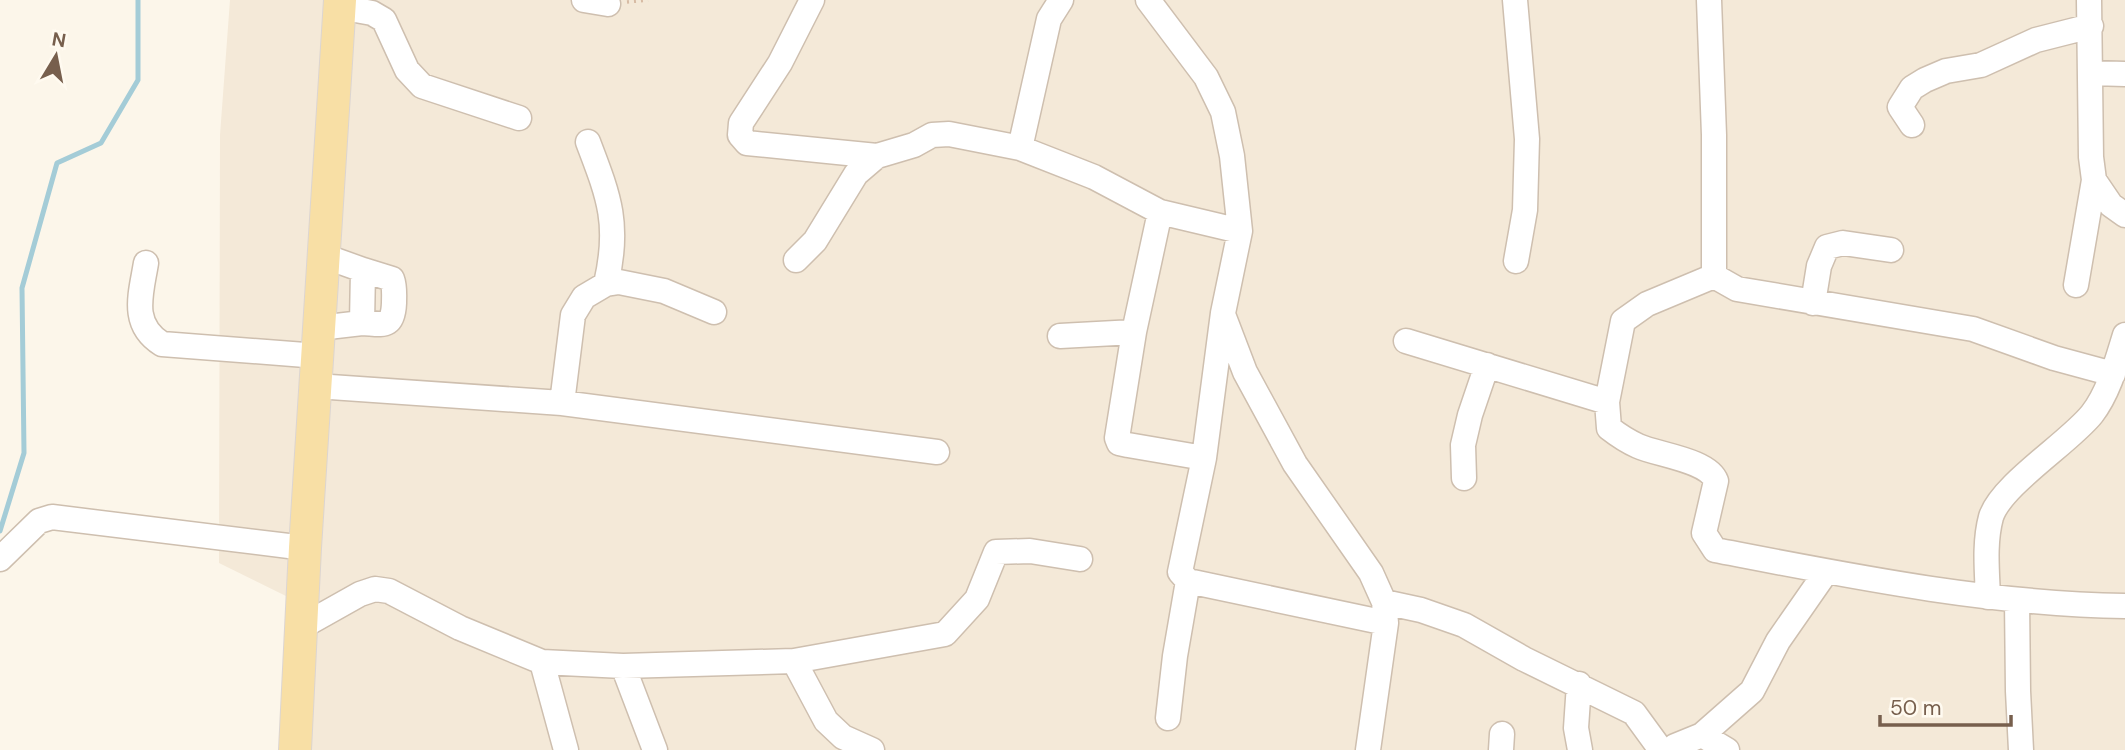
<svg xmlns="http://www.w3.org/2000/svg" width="2125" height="750" viewBox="0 0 2125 750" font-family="'DM Sans',sans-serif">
<rect width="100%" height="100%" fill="#fcf6ea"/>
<path fill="#f4e9d8" d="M230,0H2125V750H286L294,600L219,563L220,135Z"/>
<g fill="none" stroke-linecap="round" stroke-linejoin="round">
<path stroke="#a4ccd7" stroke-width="5" d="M0,531L24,453L22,288L57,163L101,143L138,80V0"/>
<defs>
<path id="minor" d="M584,0L608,4
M812,0L780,63L741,123L740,135L747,143L877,156
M1148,0L1206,77L1223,112L1232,156L1240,231L1223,313L1204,458L1180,572L1188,581L1386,623
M1515,0L1527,139L1525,210L1516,261
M1709,0L1714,135V276
M2089,0L2091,157L2094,180L2111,205L2125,215
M339,7L372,13L384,20L407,70L422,86L519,118
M2091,73L2125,74
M1912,125L1900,107L1912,88L1925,80L1946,71L1981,65L2036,40L2091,26
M588,142C609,197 620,224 606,284
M1020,148L1049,19L1061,0
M796,260L815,241L856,174L877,156L914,145L932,135L949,134L1020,148L1094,177L1160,212L1240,231
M146,263C141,294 130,324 162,344L318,356
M1714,276L1737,289L1973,329L2054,358L2113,374
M2076,285L2094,180
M1813,303L1819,266L1827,247L1843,243L1891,250
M1224,317L1245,372L1295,464L1371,573L1384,602L1386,623L1368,750
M362,323C383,324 393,329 394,303C394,295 395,287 392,279L363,270
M319,328L362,323L363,270L324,256
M1134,332L1160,212
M1060,336L1134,332L1117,438L1119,443L1128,445L1204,458
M1406,341L1607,402L1609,428C1618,435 1627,441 1638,446C1658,455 1708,460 1716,481L1704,533L1715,550C1850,576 1987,604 2125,606
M316,386L562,403L937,452
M1607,402L1623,321L1647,304L1714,276
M562,403L573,315L584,297L606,284L619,282L664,291L714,312
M1464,478L1463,445L1470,415L1487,365
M0,559L39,521L52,517L305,548
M1988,597C1987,571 1984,543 1991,517C2001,485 2070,442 2092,414C2109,392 2117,361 2125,335
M2017,600L2018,691L2021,750
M1384,602L1421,610L1464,625L1524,659L1634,713L1661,750
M303,626L360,594L375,589L389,591L460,628L542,662L623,666L794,661L945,634L977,599L996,552L1030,551L1080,559
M794,661L826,721L843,737L872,750
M542,662L566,750
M623,666L655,750
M1579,684L1576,728L1580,750
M1168,718L1175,656L1188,581
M1702,735L1727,750
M1501,750L1502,734
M1671,750L1675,746L1702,735L1752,691L1778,641L1826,572"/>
<path id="major" d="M295,750L305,548L340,0"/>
</defs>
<use href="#minor" stroke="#cebfaf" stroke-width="27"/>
<use href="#major" stroke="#dcd5d1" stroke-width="34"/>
<path stroke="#d7bba4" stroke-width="3.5" stroke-dasharray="2 5" stroke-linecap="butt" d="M627,2L648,0"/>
<use href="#minor" stroke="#fff" stroke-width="24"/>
<use href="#major" stroke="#f8dfa5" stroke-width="32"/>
</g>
<g transform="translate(56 56) rotate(10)" stroke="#fffaf0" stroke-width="5" paint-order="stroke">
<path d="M0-5L12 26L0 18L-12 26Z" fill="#775f4d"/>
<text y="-10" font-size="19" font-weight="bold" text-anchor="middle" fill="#775f4d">N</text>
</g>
<path d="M1880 715v10h131v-10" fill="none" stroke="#775f4d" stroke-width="3.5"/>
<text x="1890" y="715" font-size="21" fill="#775f4d" stroke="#fffaf0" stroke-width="5" paint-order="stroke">50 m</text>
</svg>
